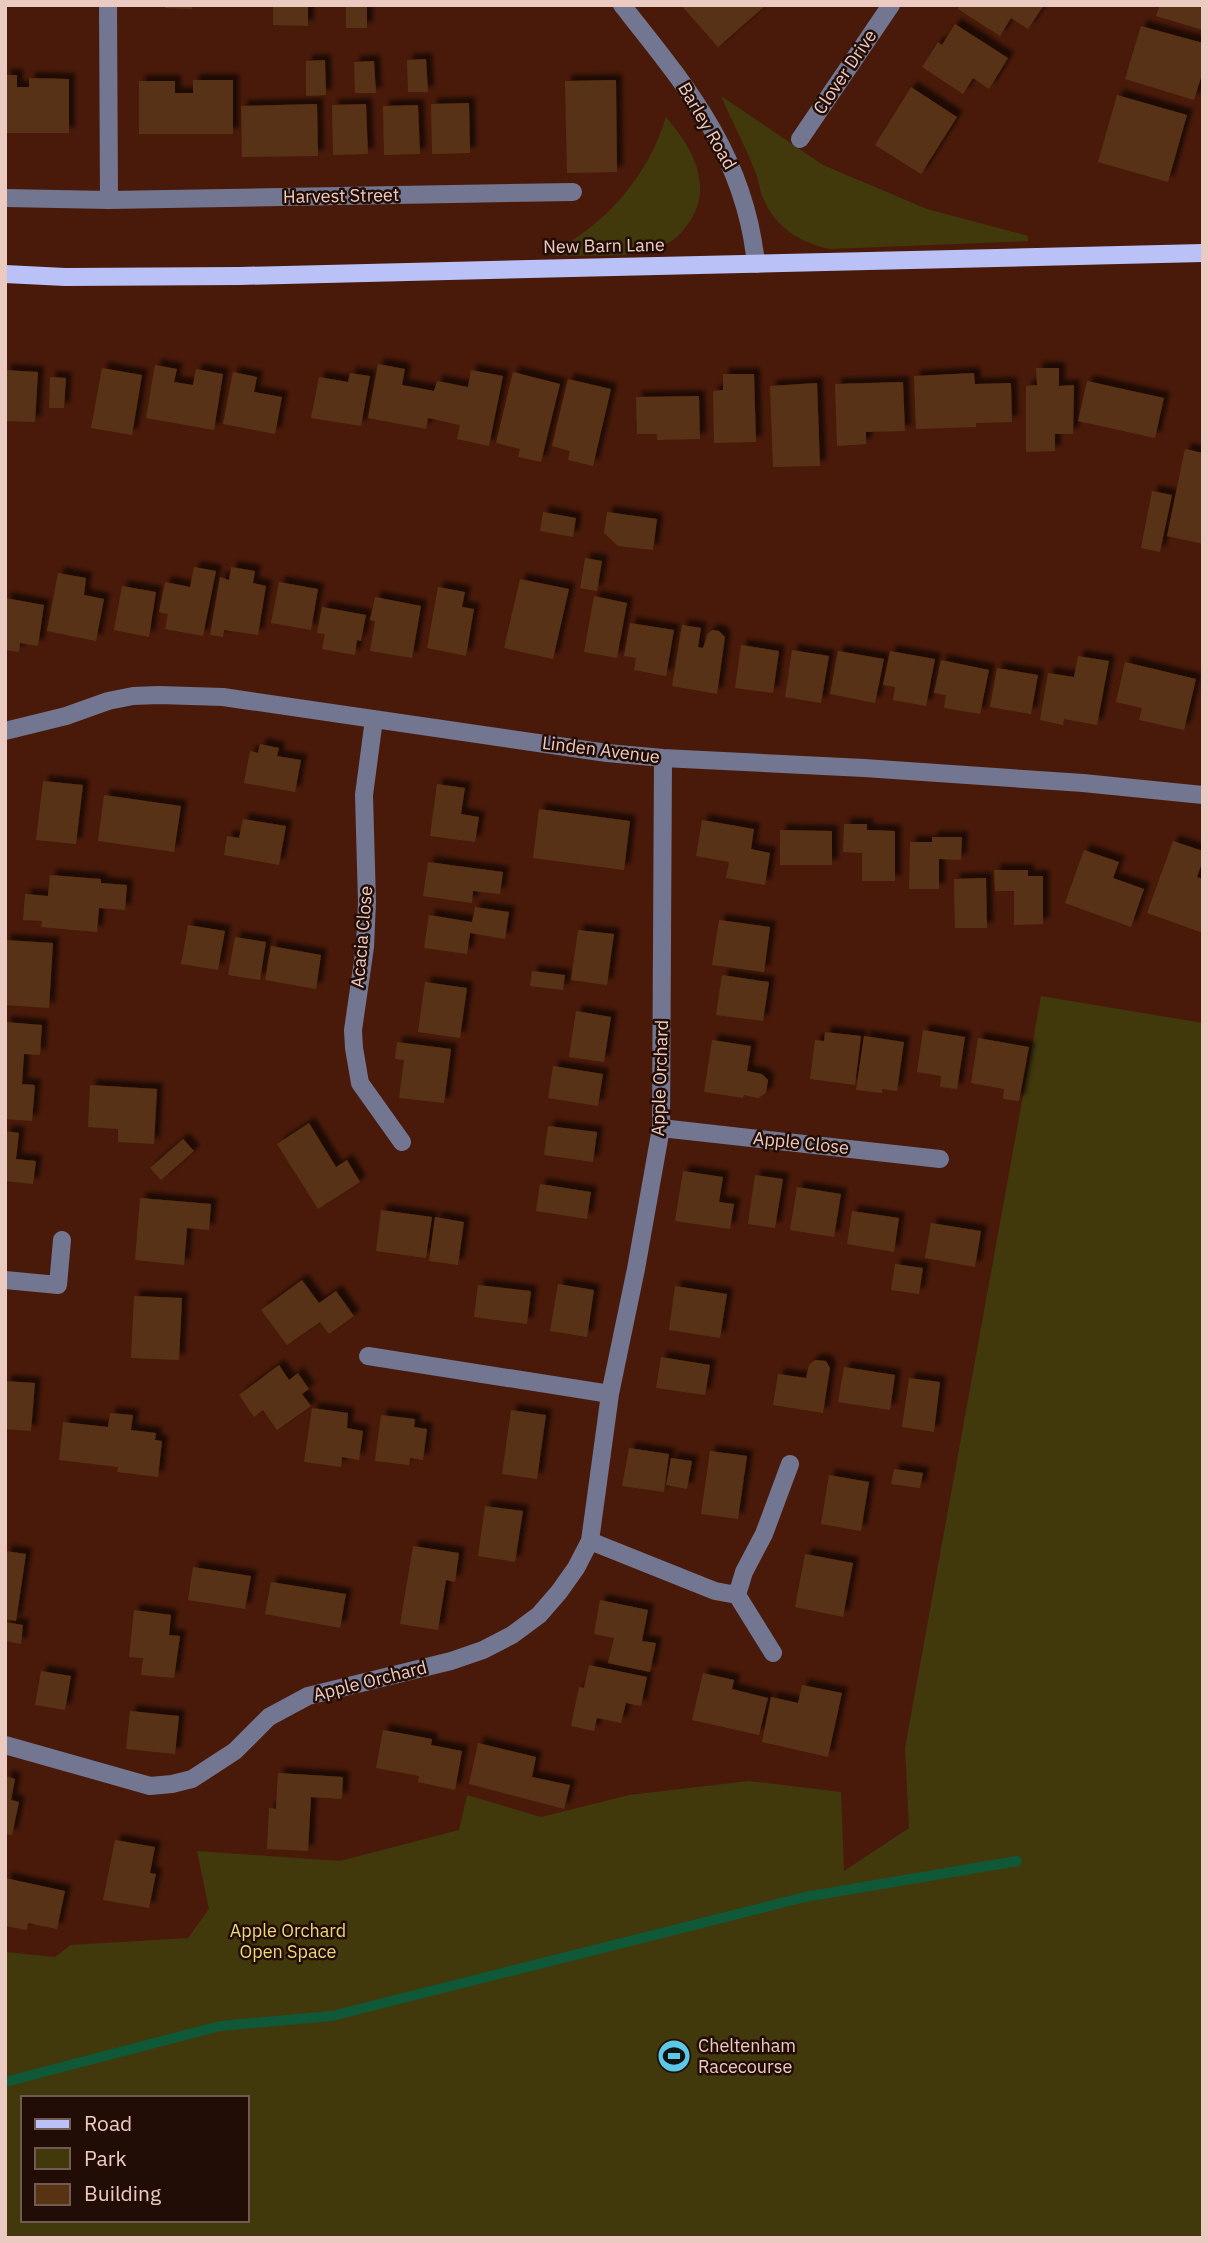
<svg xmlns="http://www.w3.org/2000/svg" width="1208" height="2243" viewBox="0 0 1208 2243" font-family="'IBM Plex Sans',sans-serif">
<defs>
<filter id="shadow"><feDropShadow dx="6" dy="-6" stdDeviation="2" flood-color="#0009"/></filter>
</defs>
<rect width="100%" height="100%" fill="#491a0a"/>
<path fill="#41390c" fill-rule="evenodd" d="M721,96L823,165L927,209L1028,236V241L830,249C800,243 775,227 763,198C759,189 759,180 755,171C745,146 732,121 721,96Z
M666,117C692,147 715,187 688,224C680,236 668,245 654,250C627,258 581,255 552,256V251C606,226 649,174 666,117Z
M1041,996L1203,1023V2238H5V1952L55,1957L71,1945L188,1938L209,1909L197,1851L340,1861L459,1830L467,1795L541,1817L629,1795L749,1781L841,1792L844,1871L909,1828L905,1748ZM23,2098H247V2220H23Z"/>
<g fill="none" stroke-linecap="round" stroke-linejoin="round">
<path stroke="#0f5939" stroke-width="10" d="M5,2082L220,2026L332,2016L805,1897L1017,1861"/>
</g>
<path fill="#583312" filter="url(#shadow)" d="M165,5H192V9L165,8Z
M273,5H308V26L273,25Z
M346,5H367V28H346Z
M681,5H766L718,47Z
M960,5H1044L1028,29L1011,18L1000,36L958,9Z
M1160,5H1203V30L1156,16Z
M955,24L1008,58L989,89L973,78L963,94L922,67L938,42L942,45Z
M1141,26L1203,43V71L1194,100L1125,79Z
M426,59L428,92H408L407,60Z
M325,60L326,95L306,96V61Z
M374,61L376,93H355L354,62Z
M5,75H17V87H29V78L69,79V133H5Z
M193,80H233V134H139V81H175V93H193Z
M616,80L617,172L567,173L565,81Z
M911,87L957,117L921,174L875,145Z
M1117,95L1187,115L1168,182L1098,162Z
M469,103L470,153L432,154L431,104Z
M317,104L318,156L242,157L241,106Z
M366,104L368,154L333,155L332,105Z
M418,105L420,154L384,155L383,106Z
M378,364L405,369L402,385L434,391L437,381L468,387L471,370L503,376L489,446L457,439L460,425L428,418L426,429L368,418Z
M155,365L177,369L174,382L193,385L196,369L223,374L214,430L146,418Z
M102,368L142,375L132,435L91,428Z
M1036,368H1059V386L1074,385L1073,434H1055V451L1026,452V386L1037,385Z
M5,370L38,372L35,422L5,421Z
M233,372L257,377L254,392L282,397L275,434L223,424Z
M513,372L560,384L541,462L518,457L520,449L496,443Z
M350,373L370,376L361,426L311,418L319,377L348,382Z
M974,373L975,384L1011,383L1012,422L976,423V427L916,429L914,376Z
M723,374H754L756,442L714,443L713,391L723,390Z
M50,377L66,378L64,408H49Z
M568,379L611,389L593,466L568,460L570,451L552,446Z
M1087,381L1164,398L1155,438L1078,421Z
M903,382L905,431L866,432V444L837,446L835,384Z
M817,383L820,466L773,467L770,386Z
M699,396L700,439L657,440V434H637L636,397Z
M1185,449L1203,453V544L1167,536Z
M1152,491L1172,495L1160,552L1141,548Z
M543,512L576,518L573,537L540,531Z
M607,512L657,519L653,550L618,546L604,533Z
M585,558L602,561L597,591L580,588Z
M194,567L216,571L203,636L165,629L168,614L159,612L165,582L190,587Z
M231,567L255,571L253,583L266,586L258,635L224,630L223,637L210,635L220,577L229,580Z
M58,573L86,578L84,595L104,599L96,641L47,631Z
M520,579L569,589L553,659L504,648Z
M279,582L318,589L311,630L271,623Z
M122,586L156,592L149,637L114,630Z
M438,587L465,592L462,607L474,609L466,656L427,648Z
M594,596L627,603L617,658L584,652Z
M375,597L421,606L412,658L370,651L375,621L370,620Z
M5,598L44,605L38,646L20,643L19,652L5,650Z
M322,607L366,615L361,641L357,640L355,655L322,649L325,634L317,633Z
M630,623L674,630L666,676L634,670L636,658L624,656Z
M682,625L701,628L698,647L703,648L708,633L713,630L719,631L725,637L717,694L672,686Z
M741,645L779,651L773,693L735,688Z
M792,650L829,656L821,703L785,697Z
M838,651L884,659L875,703L830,694Z
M890,651L935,659L926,706L893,700L895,687L883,685Z
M1078,656L1109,661L1097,725L1064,719L1063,725L1040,720L1048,673L1074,677Z
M941,660L989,670L980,714L944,708L946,695L934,693Z
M1125,662L1196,679L1184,730L1139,720L1142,708L1116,702Z
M997,668L1038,675L1031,714L990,707Z
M260,744L279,748L277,756L301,760L295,792L244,783L250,751L258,753Z
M43,781L83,785L76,844L36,840Z
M437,784L465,788L461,814L479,817L475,842L430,836Z
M104,795L181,806L174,852L98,841Z
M539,809L630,821L624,870L533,858Z
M243,819L286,826L279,865L224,855L227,836L239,838Z
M702,820L754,829L751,849L770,853L765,885L726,878L729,862L696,856Z
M844,824H867V830L895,831V881H862V853L843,852Z
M780,830L832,831V865H780Z
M932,837H962L961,860L939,859V889H909L910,842H932Z
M1173,841L1203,851V860L1197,877L1203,879V933L1147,913Z
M1084,850L1119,862L1113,878L1144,889L1131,927L1065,903Z
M428,862L503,872L500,894L473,891L472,903L423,896Z
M994,870H1028V876H1043V924L1014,925V891H995Z
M50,875L101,879V883L127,885L125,910L99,908L97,932L41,927L42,921L23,920L25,894L48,896Z
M986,878L987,928H955L954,879Z
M475,907L509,912L505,939L470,933L467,954L424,948L429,915L472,922Z
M719,920L770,927L764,972L712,965Z
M188,925L225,931L218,970L181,964Z
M578,930L614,934L607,985L571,980Z
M235,937L266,942L260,980L228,975Z
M5,940L53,943L49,1008L5,1005Z
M271,946L321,955L316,989L265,980Z
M532,971L565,975L563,990L530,986Z
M722,975L769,982L763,1021L716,1015Z
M425,982L467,988L460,1038L418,1032Z
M576,1011L611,1017L604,1062L569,1057Z
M5,1022L42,1025L40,1055L24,1054L22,1084L35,1085L32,1121L5,1119Z
M923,1030L965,1037L957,1089L940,1087L941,1076L917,1072Z
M825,1032L861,1036L855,1085L810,1079L815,1040L824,1041Z
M864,1036L904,1042L897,1091L882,1089V1093L856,1090Z
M978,1038L1029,1047L1019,1101L1003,1099L1004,1089L971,1083Z
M712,1040L751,1046L747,1071L762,1074L768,1080L766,1093L758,1098L744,1095L743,1098L704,1092Z
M397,1042L451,1049L444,1103L399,1098L404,1060L395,1059Z
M553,1066L603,1074L598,1106L548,1098Z
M90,1085L157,1089L154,1144L118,1142V1129L88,1127Z
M309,1123L336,1167L347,1160L360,1182L318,1209L277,1144Z
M548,1126L597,1132L593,1162L544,1155Z
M5,1131L19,1133L16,1159L36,1161L33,1184L5,1181Z
M183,1139L194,1151L161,1180L150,1168Z
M683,1171L723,1177L719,1202L734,1204L730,1229L675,1221Z
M755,1175L783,1179L775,1228L748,1224Z
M540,1184L591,1192L587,1219L536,1211Z
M797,1187L841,1194L834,1237L790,1230Z
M140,1198L211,1204L209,1230L187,1228L184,1265L135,1260Z
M381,1210L432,1217L426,1258L376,1251Z
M852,1211L899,1218L894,1252L847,1244Z
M435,1217L464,1222L458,1265L429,1261Z
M931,1223L981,1231L975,1267L925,1258Z
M895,1264L923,1268L919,1294L891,1290Z
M302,1280L319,1303L336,1291L354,1316L329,1334L320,1322L287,1345L261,1310Z
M558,1284L594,1290L587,1337L550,1331Z
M478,1285L531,1291L527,1324L474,1317Z
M675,1286L727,1294L720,1338L669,1330Z
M134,1296L182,1298L179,1360L131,1358Z
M661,1357L710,1365L705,1395L656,1388Z
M815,1360L826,1361L830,1368L823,1413L773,1405L778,1374L806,1378L809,1365Z
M279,1365L289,1380L298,1373L309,1389L302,1394L311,1406L277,1430L263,1410L254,1417L239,1395Z
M844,1367L895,1375L890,1410L838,1402Z
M909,1378L940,1382L934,1432L902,1427Z
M5,1381L35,1383L31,1431L5,1429Z
M312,1408L348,1413L347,1428L363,1431L359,1460L342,1457L341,1467L304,1462Z
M511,1410L546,1415L537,1479L502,1474Z
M110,1413L133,1415L131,1430L156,1433L155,1440L162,1441L158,1477L117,1472L118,1467L59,1460L63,1422L108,1427Z
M381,1415L415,1419L414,1427L427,1429L423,1460L410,1458L409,1465L375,1461Z
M629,1448L669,1454L664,1492L622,1486Z
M710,1451L747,1456L738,1519L701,1514Z
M671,1458L692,1461L687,1489L666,1485Z
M894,1469L923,1473L920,1488L891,1484Z
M829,1475L869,1482L861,1531L821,1524Z
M485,1506L523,1511L515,1562L478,1556Z
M413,1546L459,1553L455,1582L446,1580L438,1630L400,1624Z
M5,1551L26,1554L16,1621L5,1619Z
M805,1554L853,1563L843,1617L795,1607Z
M193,1567L251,1576L245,1609L188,1600Z
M271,1582L346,1594L340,1628L265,1614Z
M600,1600L648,1610L642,1641L656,1643L650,1672L608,1663L614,1638L594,1634Z
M134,1610L171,1615L169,1635L180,1636L174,1678L141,1675L143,1658L129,1657Z
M5,1622L23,1625L21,1644L5,1641Z
M589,1665L647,1677L641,1706L626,1703L621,1723L597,1718L594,1731L571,1726L579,1687L584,1688Z
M41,1671L71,1676L65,1710L35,1705Z
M703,1673L734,1680L732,1689L768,1698L759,1735L692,1720Z
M802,1685L842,1693L828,1757L762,1742L771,1697L798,1703Z
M130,1711L179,1716L175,1754L126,1749Z
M383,1730L432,1739L431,1745L462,1751L455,1790L418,1782L419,1776L376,1768Z
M478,1743L536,1757L532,1777L570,1785L564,1809L469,1784Z
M278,1773L343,1777L342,1799L311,1797L308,1851L267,1849L269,1808L276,1809Z
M5,1776L15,1779L11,1800L19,1802L12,1835L5,1834Z
M115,1840L155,1847L150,1873L156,1874L149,1908L103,1900Z
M5,1878L65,1891L57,1929L28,1923L27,1930L5,1926Z"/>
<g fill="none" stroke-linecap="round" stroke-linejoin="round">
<path stroke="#727690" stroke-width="18" d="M108,5L109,200L573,192
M622,5C687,87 745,155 756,264
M800,139L891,5
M5,198L109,200
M374,719L364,795L367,902L365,947L353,1030L354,1048L360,1083L402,1142
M5,731L66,716L108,701L133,696L159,695L223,697L607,753L663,758L864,768L1083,783L1203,795
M661,1128L940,1159
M5,1280L58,1285L62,1240
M368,1356L610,1394
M590,1541L715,1591L737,1595L744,1572L764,1534L790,1464
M737,1595L773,1653
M5,1745L150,1786L172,1784L192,1779L235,1751L269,1717L308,1696L451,1661L483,1650L512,1635L539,1615L559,1592L576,1568L590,1541L610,1394L636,1269L661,1128L663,758"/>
<path stroke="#bac1f6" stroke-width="18" d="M5,274L65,277L240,276L1203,253"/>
</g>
<defs>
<symbol id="stadium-disc" viewBox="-11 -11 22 22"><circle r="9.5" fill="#5ac8e6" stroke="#220d06"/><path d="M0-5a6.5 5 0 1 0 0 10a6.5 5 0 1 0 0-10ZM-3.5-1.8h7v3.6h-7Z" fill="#111"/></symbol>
</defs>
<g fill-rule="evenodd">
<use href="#stadium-disc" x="655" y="2037" width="38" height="38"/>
</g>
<g text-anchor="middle" stroke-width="5" stroke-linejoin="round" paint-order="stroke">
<g font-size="18" fill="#ebcbc1" stroke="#220d06">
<text transform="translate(845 72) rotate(-56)" y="6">Clover Drive</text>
<text transform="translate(707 126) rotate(60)" y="6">Barley Road</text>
<text transform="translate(341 196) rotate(-1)" y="6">Harvest Street</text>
<text transform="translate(604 246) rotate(-1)" y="6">New Barn Lane</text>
<text transform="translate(601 750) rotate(7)" y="6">Linden Avenue</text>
<text transform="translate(362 937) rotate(-85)" y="6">Acacia Close</text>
<text transform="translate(660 1078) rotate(-88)" y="6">Apple Orchard</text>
<text transform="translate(801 1143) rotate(6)" y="6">Apple Close</text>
<text transform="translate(370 1681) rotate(-14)" y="6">Apple Orchard</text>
</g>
<g font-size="18" fill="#ecd979" stroke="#220d06">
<text x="288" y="1937">Apple Orchard<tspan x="288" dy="21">Open Space</tspan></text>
</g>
<g font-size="18" fill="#ebcbc1" stroke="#220d06" text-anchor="start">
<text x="698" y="2052">Cheltenham<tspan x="698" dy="21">Racecourse</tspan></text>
</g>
</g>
<rect width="1208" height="2243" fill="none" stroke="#ebcbc1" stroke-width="14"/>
<rect x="21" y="2096" width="228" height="126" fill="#220d06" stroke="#725951" stroke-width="2"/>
<rect x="35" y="2119" width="35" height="10" fill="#bac1f6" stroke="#725951" stroke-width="2"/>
<text x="84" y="2131" font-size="21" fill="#ebcbc1">Road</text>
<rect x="35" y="2148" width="35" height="21" fill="#41390c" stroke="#725951" stroke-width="2"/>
<text x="84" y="2166" font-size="21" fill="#ebcbc1">Park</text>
<rect x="35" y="2184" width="35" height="21" fill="#583312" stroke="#725951" stroke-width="2"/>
<text x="84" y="2201" font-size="21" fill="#ebcbc1">Building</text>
</svg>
